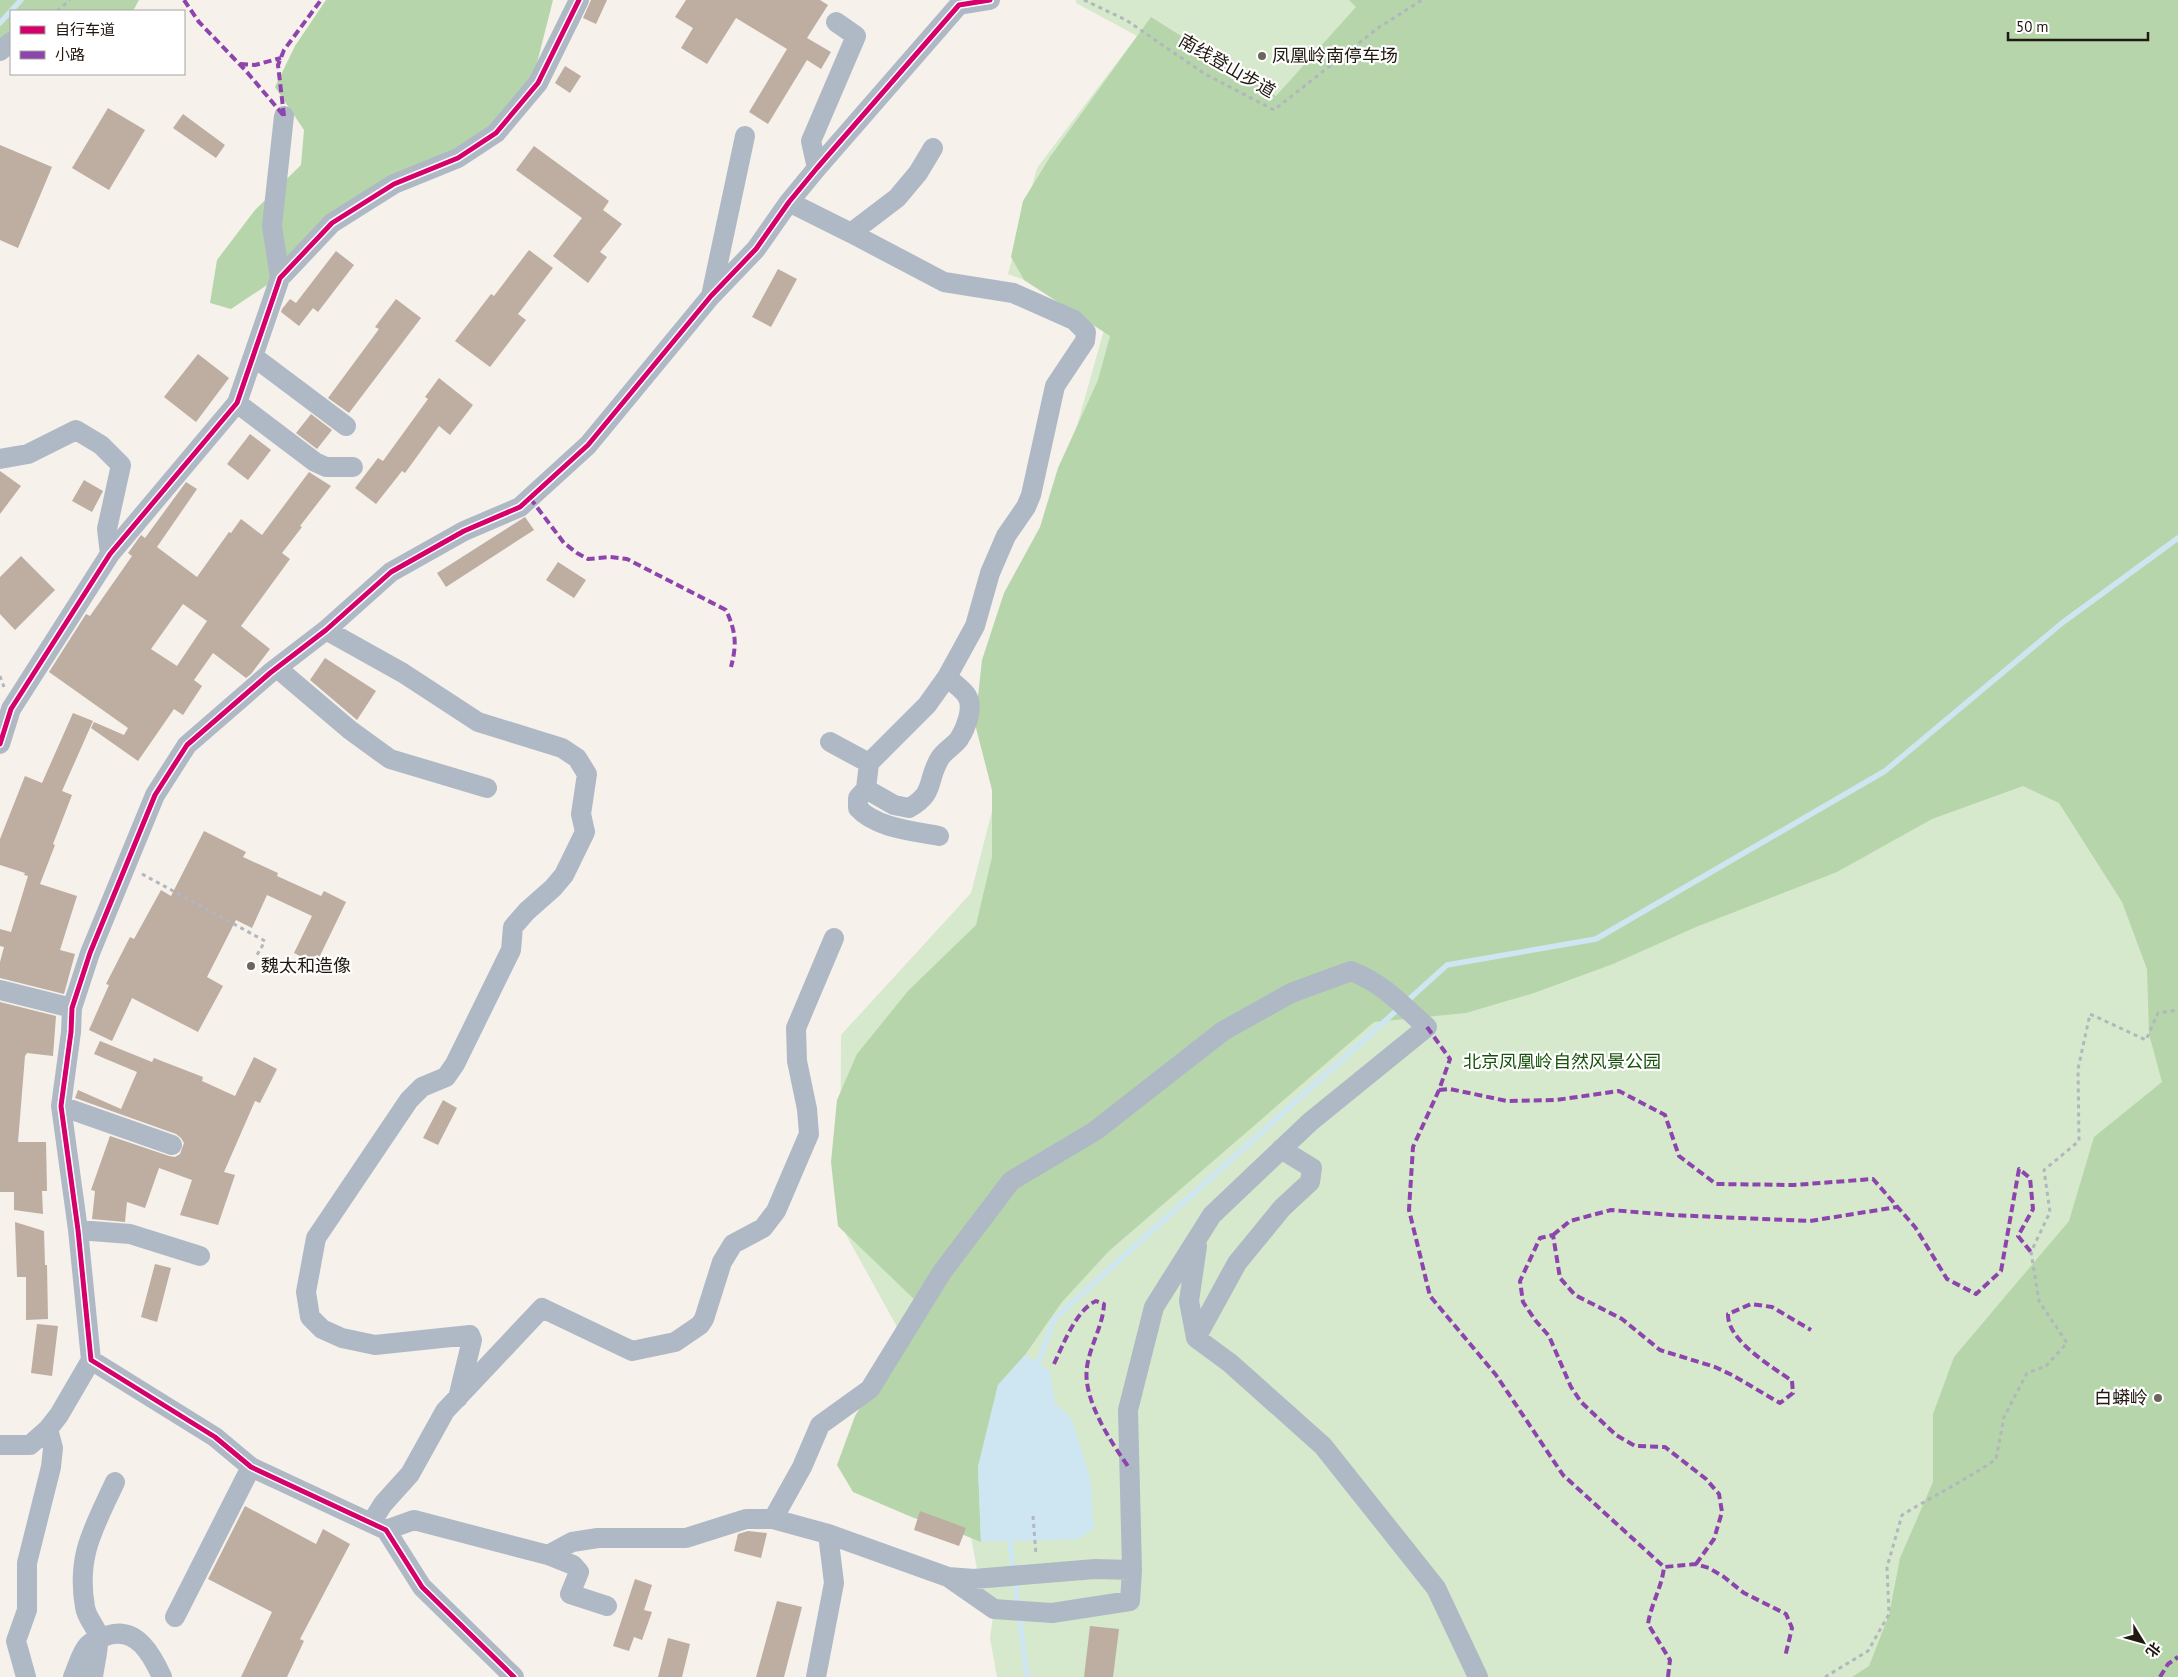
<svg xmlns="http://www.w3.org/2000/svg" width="2178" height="1677" viewBox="0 0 2178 1677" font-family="'PT Sans','Noto Sans SC',sans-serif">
<rect width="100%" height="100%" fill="#f6f1eb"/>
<path fill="#d6e9cd" d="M1076,0H2178V1677H997L990,1638L994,1609L981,1591L966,1510L901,1334L840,1224L841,1035L971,893L1010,741L1066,465L1109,312L1008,274L1037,168L1137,36L1076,3Z"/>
<path fill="#b6d5ab" d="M0,0H139L133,11H11V34L0,44Z
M326,0H553L536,67L508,115L325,234L270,283L231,309L210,303L217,260L255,210L301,165L304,130L275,87L295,46Z
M1349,0H2178V1677H1852L1869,1666L1889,1615L1900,1558L1933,1482V1414L1954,1357L2069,1221L2094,1137L2162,1082L2149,1034L2147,969L2122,902L2059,803L2023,786L1932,819L1837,872L1696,927L1613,964L1534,993L1466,1013L1374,1022L1109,1251L1062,1302L1025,1355L998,1385L978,1467L981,1542L944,1527L914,1518L853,1492L837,1465L855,1416L900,1342L916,1301L838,1226L831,1162L837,1100L857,1054L908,991L976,925L992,857V790L975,724L982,660L1004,593L1040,527L1058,468L1098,380L1110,336L1024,280L1011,257L1023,201L1050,157L1151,17L1276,96L1356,7Z"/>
<path fill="#cde6f1" d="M1025,1355L1050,1371L1055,1403L1072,1419L1090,1477L1094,1529L1077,1539L981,1542L978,1467L998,1385Z"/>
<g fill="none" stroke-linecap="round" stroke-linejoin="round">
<path stroke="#cde6f1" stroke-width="5.5" d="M0,23L21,0
M1036,1369L1054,1319L1447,965L1596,939L1885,771L2062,623L2178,538
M1009,1534L1027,1677"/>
</g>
<path fill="#beada1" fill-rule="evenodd" d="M591,0H607L596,24L583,18Z
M686,0H820L828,5L807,38L831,52L821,69L807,60L768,124L749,112L787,49L736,18L707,64L681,48L693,28L675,17Z
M565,66L581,76L570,93L555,83Z
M108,108L145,130L109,190L72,168Z
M183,114L225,145L216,158L173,128Z
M0,145L52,167L18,248L0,240Z
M534,146L609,201L603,210L622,224L600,252L607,257L588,283L553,256L582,218L516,170Z
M529,250L553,268L518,314L526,320L490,367L455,341L491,294L494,296Z
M336,251L354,265L318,312L313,308L299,326L281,312L282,309L290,299L296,303Z
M778,269L797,279L771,327L752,317Z
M396,299L421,318L349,413L328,398L379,329L375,327Z
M198,354L229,378L196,422L164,397Z
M439,378L473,405L450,435L439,426L405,473L402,471L376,504L355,488L378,458L383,461L428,399L425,397Z
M311,414L332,430L317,449L296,433Z
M250,434L271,450L248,480L227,464Z
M0,471L21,486L0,514Z
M309,472L331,486L300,526L302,527L282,553L290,559L241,626L270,649L251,674L246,678L213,653L194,680L202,686L183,715L174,709L138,761L91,728L94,722L124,735L128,728L49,672L86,614L90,616L132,556L128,553L141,535L145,538L186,482L197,489L157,547L197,577L229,532L231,533L241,519L262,535ZM183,604L207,621L177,666L151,649Z
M84,480L103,491L92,512L72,501Z
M525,517L534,530L446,587L437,573Z
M21,556L55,590L15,630L0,614V577Z
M558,562L586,580L574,598L546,580Z
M325,658L376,691L357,720L310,680Z
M73,713L93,721L62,791L72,795L53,844L55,845L40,884L77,896L60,950L75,954L64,994L0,978V962L4,947L0,946V929L11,932L28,876L24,875L25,873L0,865V839L25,776L42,783Z
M204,831L246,852L243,857L278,873L277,876L321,896L324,891L346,902L316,964L294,953L312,916L267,895L252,928L236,920L207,977L223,986L198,1032L132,998L112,1041L89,1030L109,985L106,984L130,937L134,939L161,890L171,896Z
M0,1002L56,1016L53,1056L27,1053L25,1056L18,1142H46L47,1191H42L43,1214L14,1210V1192H0Z
M100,1041L152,1062L154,1058L203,1077L202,1081L235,1096L254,1057L277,1069L260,1103L255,1101L224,1172L235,1175L218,1225L180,1215L192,1180L159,1168L145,1208L127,1202L125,1222L92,1219L95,1191L91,1190L110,1136L169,1156L175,1157L180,1154L184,1143L181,1138L176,1134L75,1098L78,1090L121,1109L137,1072L94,1054Z
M443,1100L457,1108L438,1145L423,1138Z
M15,1222L44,1231L45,1265H47L48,1319L26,1320V1277H17Z
M155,1264L171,1268L157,1322L141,1317Z
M37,1324L58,1326L52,1376L31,1373Z
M245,1506L316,1544L323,1529L350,1544L300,1639L304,1641L287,1677H241L272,1612L208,1579Z
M920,1511L966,1528L959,1546L914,1530Z
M748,1531L767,1533L761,1558L734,1551L738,1534Z
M635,1579L652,1585L644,1610L652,1612L642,1640L634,1637L629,1651L613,1646Z
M777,1601L802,1607L784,1677H756Z
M1090,1626L1119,1629L1113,1677H1084Z
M668,1638L690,1644L682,1677H658Z"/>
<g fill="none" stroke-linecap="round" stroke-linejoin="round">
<path stroke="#b2b6bd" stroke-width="3" stroke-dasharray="4 4" stroke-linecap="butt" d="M1084,0L1126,20L1205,74L1274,110L1378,28L1422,0
M57,11L70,0
M0,676L4,687
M142,874L265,941L257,955
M1033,1516L1036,1555
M1825,1677L1868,1651L1889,1614L1887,1567L1902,1515C1933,1496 1966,1480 1996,1459L2004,1417L2027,1373L2046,1366L2067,1343L2039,1301L2031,1252L2050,1212L2044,1170L2079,1141L2078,1069L2090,1014L2146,1040L2158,1013L2178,1010"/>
<path stroke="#afb9c6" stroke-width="20" d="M0,51L11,42
M817,168L811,141L856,36L836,22
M789,202L851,233L897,198L918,173L933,148
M851,233L944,282L1013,293L1074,320L1086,332L1085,341L1055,386L1031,495L1026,507L1006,536L990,573L975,626L947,677L927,705L869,763L866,789L894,805L909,808C936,793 926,781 940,758C944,751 954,746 959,739C966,728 974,708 967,696C963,689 953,683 947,677
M280,278L272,226L284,116
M711,296L745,136
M254,357L346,426
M237,403L315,462L326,467H353
M0,459L28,454L76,430L101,445L121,465L107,529L110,554
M326,630L403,673L478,722L562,748L577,758L587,774L581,814L585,832L564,875L553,888L527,911L513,927L511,950L455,1064L446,1077L422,1087L409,1100L316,1238L306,1292L310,1317L322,1329L342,1338L375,1345L470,1335L472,1340L458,1398
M277,668L350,730L390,759L487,788
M830,742L869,763
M0,744L11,709L110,554L237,403L280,278L332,223L394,184L458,158L496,133L538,83L579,0
M866,789L858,798V808C876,828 913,831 939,836
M0,990L72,1008
M61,1106L172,1145
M78,1230L130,1234L200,1256
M1197,1246L1189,1301L1196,1338L1230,1363L1323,1446L1436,1588L1478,1677
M1196,1338L1237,1263L1282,1208L1310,1182L1312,1168L1281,1149
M0,1445H30L48,1429L59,1415L91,1360
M773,1519L802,1467L820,1425L870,1389L942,1272L1011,1181L1095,1131L1223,1031L1291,993L1351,971C1386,985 1400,1004 1427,1027L1310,1122L1212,1215L1154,1307L1128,1410L1132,1570
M371,1523L383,1504L410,1474L445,1411L542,1308L632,1351L675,1342L700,1325L704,1319L722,1262L733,1244L763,1228L776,1211L809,1134L807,1109L797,1061L796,1028L834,938
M386,1530L414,1520L548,1555L572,1542L598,1538H686L746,1519H773L828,1534L948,1577L974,1579L1095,1569L1132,1570L1130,1601L1052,1613L994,1609L948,1577
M548,1555L573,1565L579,1572L570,1594L607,1606
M175,1617L251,1467
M26,1677L16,1641L27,1610V1563L51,1467L53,1448L48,1429
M73,1677C77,1668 81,1652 88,1645C94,1639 102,1637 109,1635C137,1627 152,1655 162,1677
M93,1677C94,1667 100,1644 98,1635C95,1625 87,1619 85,1607C76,1555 94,1528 115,1482
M514,1677L422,1587L386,1530L251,1467L215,1437L91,1360L78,1230L61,1106L71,1032L72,1008L90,953L155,795L187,745L270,673L326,630L391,572L464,531L520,507L588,445L711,296L756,249L789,202L817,168L959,5L990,0
M816,1677L834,1583L828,1534"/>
<path stroke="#8e44ad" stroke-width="4" stroke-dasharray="8 4" stroke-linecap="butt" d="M184,0L199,22L246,71L284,116
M240,64L255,65L281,58
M284,116L278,65L284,50L321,0
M530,498L564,543L577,553L588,559L610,557L627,559L726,610C736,632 737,644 731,667
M1427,1027L1450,1059L1439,1090L1413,1147L1409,1210L1430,1296L1496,1375L1563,1475L1664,1567
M1439,1090L1450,1089L1507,1101L1556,1100L1619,1091L1665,1115L1679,1156L1716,1184L1794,1185L1873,1179L1915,1227L1947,1279L1976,1294L2001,1271L2019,1169L2030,1178L2033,1209L2018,1236L2031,1252
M1553,1235L1570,1221L1611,1210L1671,1215L1810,1221L1897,1207
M1054,1364C1063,1345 1076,1310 1096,1301L1104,1304C1103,1326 1090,1345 1087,1367C1082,1399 1112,1444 1130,1469
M1696,1564L1714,1539L1722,1512L1719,1494L1706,1479L1665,1447L1635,1446L1616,1435L1581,1402L1571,1387L1549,1336L1535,1320L1523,1302L1520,1281L1540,1238L1553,1235L1560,1278L1575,1295L1622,1319L1660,1350L1715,1367L1732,1375L1780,1403L1793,1393L1792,1381C1773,1367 1727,1341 1728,1314L1751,1304L1772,1307L1811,1330
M1668,1677L1670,1660L1648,1624C1651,1604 1662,1587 1664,1567L1696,1564L1709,1568L1724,1577L1744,1593L1786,1614L1792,1628L1785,1657
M2160,1677L2168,1664L2178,1657"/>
<defs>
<path id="cycleway" d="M0,744L11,709L110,554L237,403L280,278L332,223L394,184L458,158L496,133L538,83L579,0
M514,1677L422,1587L386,1530L251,1467L215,1437L91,1360L78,1230L61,1106L71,1032L72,1008L90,953L155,795L187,745L270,673L326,630L391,572L464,531L520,507L588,445L711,296L756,249L789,202L817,168L959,5L990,0"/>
</defs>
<use href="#cycleway" stroke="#fff" stroke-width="8"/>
<use href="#cycleway" stroke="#d6006c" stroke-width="5"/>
</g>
<g fill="#6c645d" stroke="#fff" stroke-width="2">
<circle cx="1262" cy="56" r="5"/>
<circle cx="251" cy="966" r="5"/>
<circle cx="2158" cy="1398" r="5"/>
</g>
<g text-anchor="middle" stroke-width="4.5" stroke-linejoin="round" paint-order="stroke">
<g font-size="18" fill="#211810" stroke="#fff" text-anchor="start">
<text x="1272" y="62">凤凰岭南停车场</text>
<text x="261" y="972">魏太和造像</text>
<text x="2148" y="1404" text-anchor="end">白蟒岭</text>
</g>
<g font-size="18" fill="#211810" stroke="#fff">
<text transform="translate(1227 66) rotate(30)" y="6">南线登山步道</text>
</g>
<g font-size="18" fill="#16530b" stroke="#fff">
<text x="1562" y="1068">北京凤凰岭自然风景公园</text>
</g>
</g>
<rect x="10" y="10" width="175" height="65" fill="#ffffff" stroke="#a6a39f"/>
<rect x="20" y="26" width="25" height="8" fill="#d6006c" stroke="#a6a39f"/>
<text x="55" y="35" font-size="15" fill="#211810">自行车道</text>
<rect x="20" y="51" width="25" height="8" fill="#8e44ad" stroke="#a6a39f"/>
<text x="55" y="60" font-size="15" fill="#211810">小路</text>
<g transform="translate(2143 1642) rotate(127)" stroke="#ffffff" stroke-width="4" paint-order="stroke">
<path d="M0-4L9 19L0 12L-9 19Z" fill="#211810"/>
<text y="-8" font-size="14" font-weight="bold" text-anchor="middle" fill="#211810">北</text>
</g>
<path d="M2008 32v8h140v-8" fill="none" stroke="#211810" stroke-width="2.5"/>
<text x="2016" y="32" font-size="15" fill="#211810" stroke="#ffffff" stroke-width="4" paint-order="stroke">50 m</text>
</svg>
